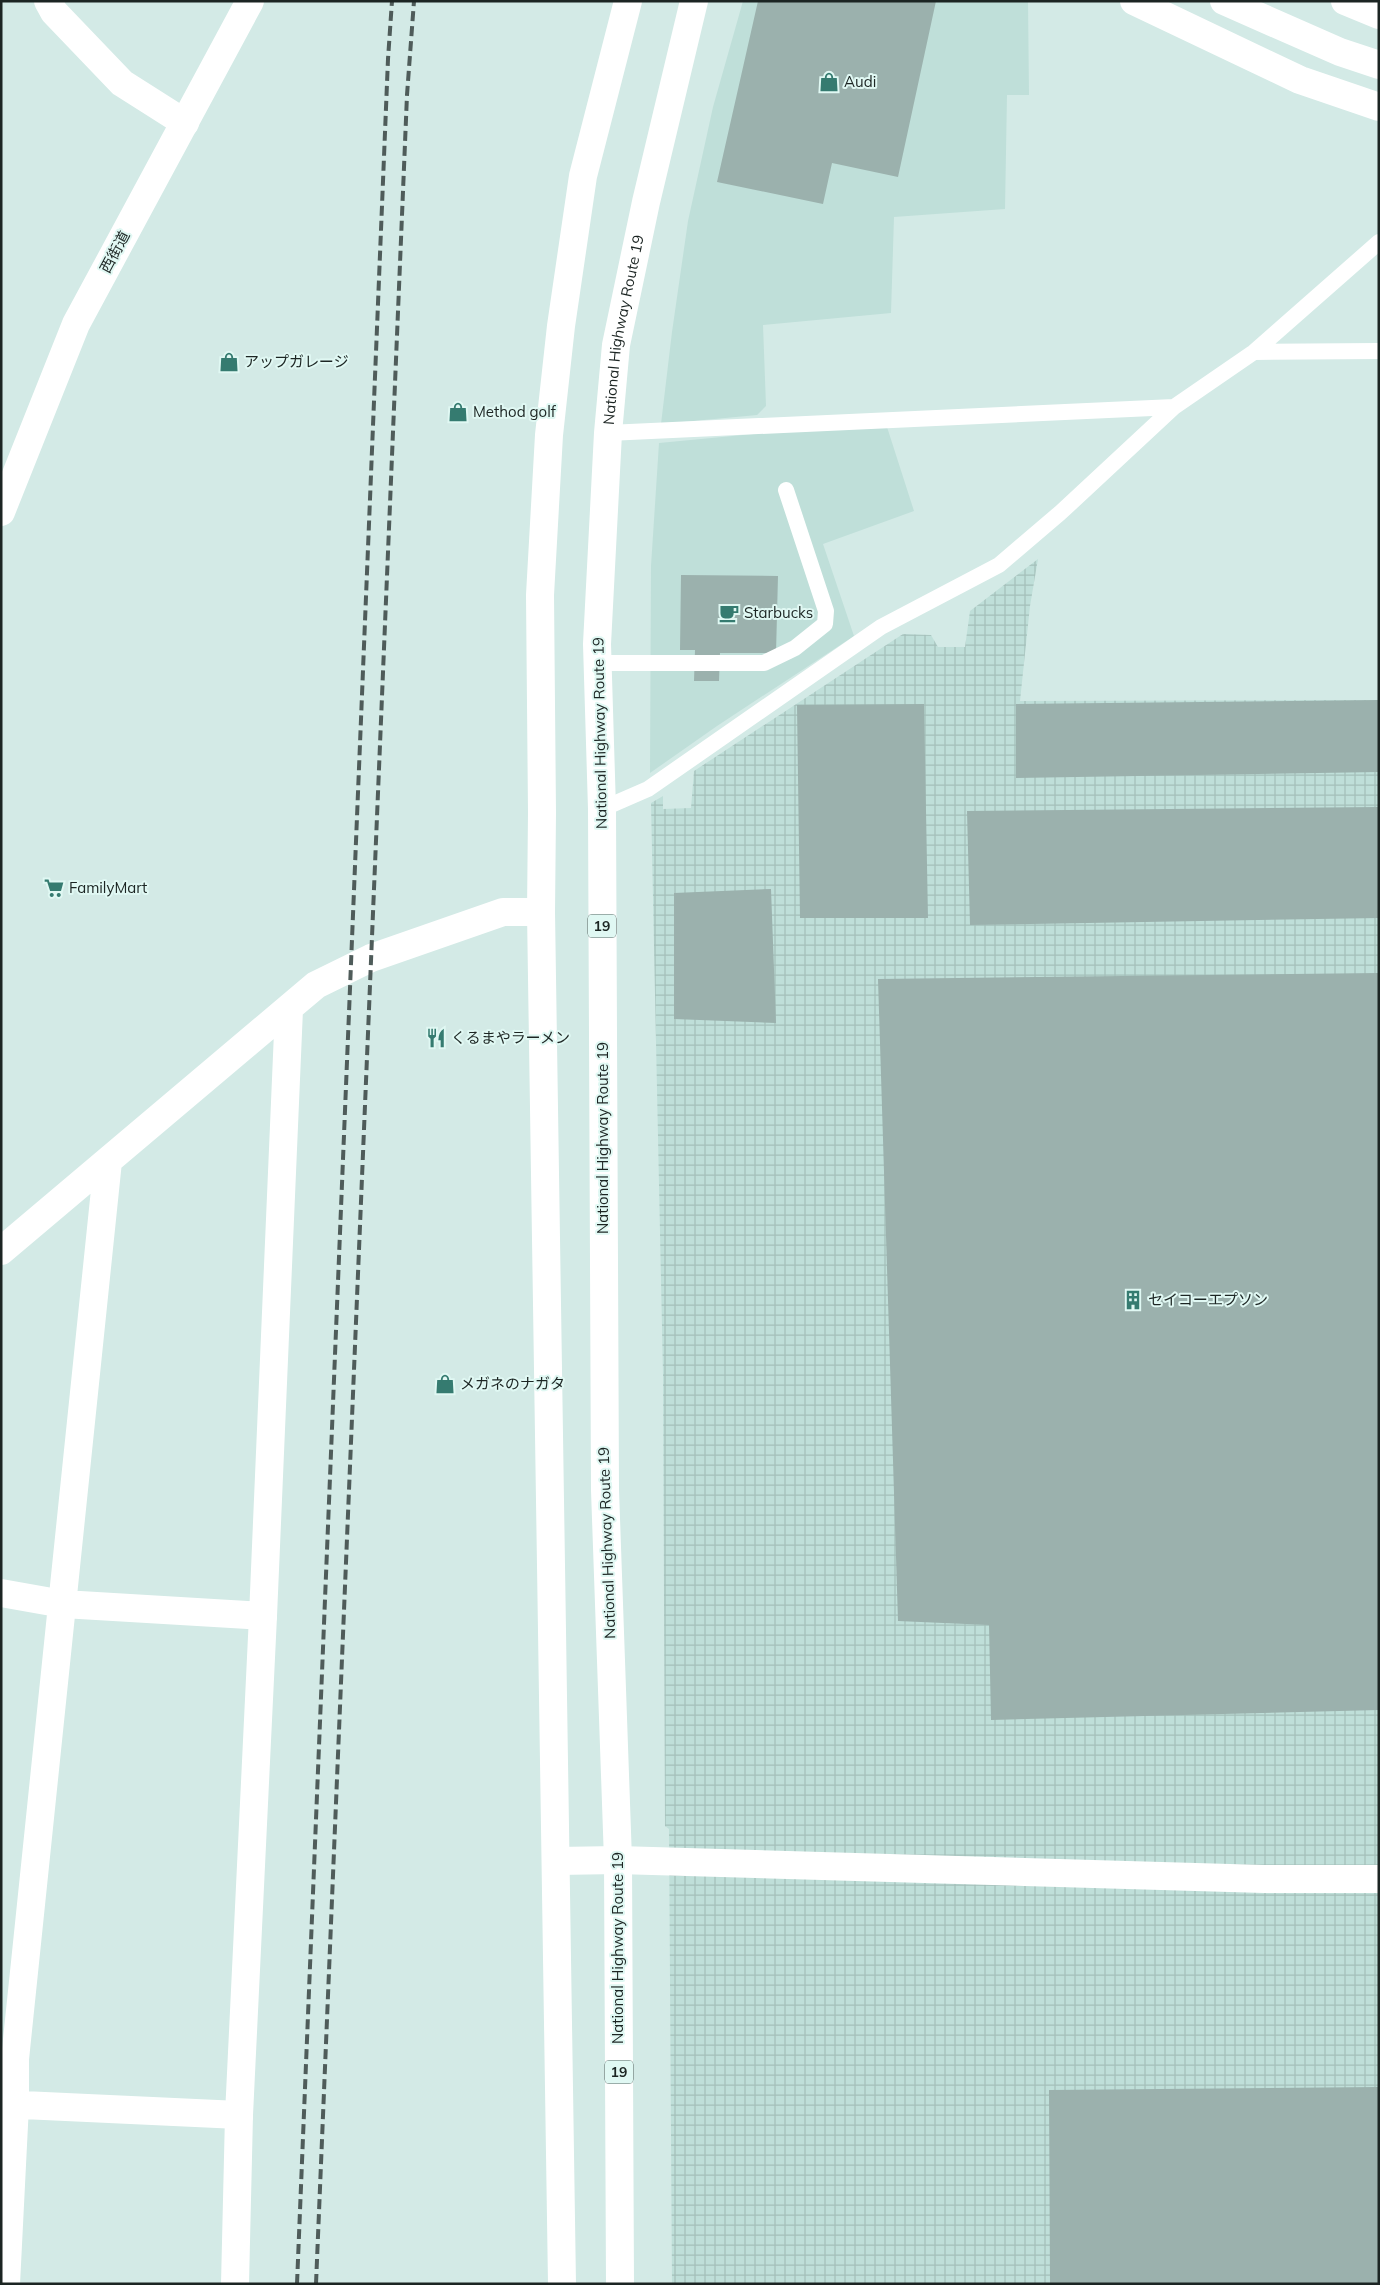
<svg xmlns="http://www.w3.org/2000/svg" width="1380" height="2285" viewBox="0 0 1380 2285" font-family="Mulish,'Noto Sans JP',sans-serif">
<defs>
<pattern id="industrial-grid" width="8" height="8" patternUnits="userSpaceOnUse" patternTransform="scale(1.25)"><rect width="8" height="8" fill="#bfdfd9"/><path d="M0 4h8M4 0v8" fill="none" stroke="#a4bfba"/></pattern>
</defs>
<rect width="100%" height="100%" fill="#d3eae6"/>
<path fill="#bfdfd9" d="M743,1H1028L1029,95H1007L1005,209L894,217L891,313L763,325L766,406L757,415L661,424L672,332L688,221L713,107Z
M887,427L914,511L823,544L854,636L717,726L650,773L651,566L659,443L765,433Z"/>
<path fill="url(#industrial-grid)" d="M1038,559L1030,606L1020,701L1379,700V2284H672L669,1829L665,1826L663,1375L651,803L663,796V809L691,808L694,771L903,634L931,635L938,647H965L970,611Z"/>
<path fill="#9bb1ad" d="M758,1H936L898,177L832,163L823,204L717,182Z
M681,575L778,576L776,653H720L719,681H694L695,650H680Z
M1379,700V772L1016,778V704Z
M924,704L928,918H800L797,705Z
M1379,807V918L970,925L967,811Z
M771,889L776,1023L674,1019V893Z
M1379,973V1710L991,1720L989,1625L898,1621L878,979Z
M1379,2087V2284H1050L1049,2090Z"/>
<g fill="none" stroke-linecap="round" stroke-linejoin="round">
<path stroke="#fff" stroke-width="16" d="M1254,352L1379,351
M608,433L1174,407
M597,663H764L795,648L825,624L826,611L786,490
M602,809L648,789L881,627L999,565L1060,513L1174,407L1254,352L1379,242"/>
<path stroke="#fff" stroke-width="28" d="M1,1251L316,985L371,958L503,912H541
M1,1593L63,1604L263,1616L289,1009
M1,2104L239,2115
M6,2284L15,2105V2059L108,1161"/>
<path stroke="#fff" stroke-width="28" d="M48,1L54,12L122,83L185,123
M1134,1L1300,80L1379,107
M1224,1L1340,52L1379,65
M1345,1L1379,15
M557,1861L618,1860L1264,1879H1379
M235,2284L239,2115L263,1616"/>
<path stroke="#fff" stroke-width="28" d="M1,512L76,324L250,1"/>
<g stroke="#fff" stroke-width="28">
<path d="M562,2284L541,912L542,813L540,595L549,435L561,326L583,176L628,1"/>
<path id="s1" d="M620,2284L618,1860L605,1490L602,809L597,644L608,433L616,345L646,202L694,1"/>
</g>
<path stroke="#4f5c5a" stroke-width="4" stroke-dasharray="10 5" stroke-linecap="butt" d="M297,2284L388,59L392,1
M316,2284L407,95L414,1"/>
</g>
<defs>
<symbol id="shop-bare" viewBox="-9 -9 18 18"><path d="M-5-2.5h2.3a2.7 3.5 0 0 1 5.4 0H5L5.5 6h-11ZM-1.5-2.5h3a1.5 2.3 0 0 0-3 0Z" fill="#357b70" stroke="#e0f8f3" stroke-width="2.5" paint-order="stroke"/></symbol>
<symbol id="cafe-bare" viewBox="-9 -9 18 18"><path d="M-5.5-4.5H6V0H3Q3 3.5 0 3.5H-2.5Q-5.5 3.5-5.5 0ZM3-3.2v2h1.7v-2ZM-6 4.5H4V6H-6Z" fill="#357b70" stroke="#e0f8f3" stroke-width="2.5" paint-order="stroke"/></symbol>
<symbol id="supermarket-bare" viewBox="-9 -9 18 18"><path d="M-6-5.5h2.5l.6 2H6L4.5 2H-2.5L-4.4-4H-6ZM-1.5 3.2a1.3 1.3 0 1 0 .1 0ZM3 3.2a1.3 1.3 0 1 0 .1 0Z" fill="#357b70" stroke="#e0f8f3" stroke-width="2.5" paint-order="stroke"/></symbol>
<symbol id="restaurant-bare" viewBox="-9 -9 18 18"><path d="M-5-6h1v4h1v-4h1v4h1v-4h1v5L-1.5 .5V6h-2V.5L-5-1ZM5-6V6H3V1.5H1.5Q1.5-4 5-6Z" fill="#357b70" stroke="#e0f8f3" stroke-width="2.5" paint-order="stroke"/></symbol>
<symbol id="building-bare" viewBox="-9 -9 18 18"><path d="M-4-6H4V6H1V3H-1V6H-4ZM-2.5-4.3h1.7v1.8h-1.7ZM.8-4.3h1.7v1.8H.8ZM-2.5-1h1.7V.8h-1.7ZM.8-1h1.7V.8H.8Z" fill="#357b70" stroke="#e0f8f3" stroke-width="2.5" paint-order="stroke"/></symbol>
</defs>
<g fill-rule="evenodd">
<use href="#shop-bare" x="815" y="68" width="28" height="28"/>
<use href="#shop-bare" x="215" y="348" width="28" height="28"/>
<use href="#shop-bare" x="444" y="398" width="28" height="28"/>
<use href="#cafe-bare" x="715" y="599" width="28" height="28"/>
<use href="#supermarket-bare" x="40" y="874" width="28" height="28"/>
<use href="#restaurant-bare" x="422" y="1024" width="28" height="28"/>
<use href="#building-bare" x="1119" y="1286" width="28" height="28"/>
<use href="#shop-bare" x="431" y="1370" width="28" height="28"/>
</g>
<g text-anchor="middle" stroke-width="4" stroke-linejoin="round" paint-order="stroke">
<g fill="#e0f8f3" stroke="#576461" stroke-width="1">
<rect x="588" y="914.5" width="28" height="23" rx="4"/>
<rect x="605" y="2060.5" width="28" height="23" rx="4"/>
</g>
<g font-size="14" font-weight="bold" fill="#1c2523">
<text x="602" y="931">19</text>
<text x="619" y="2077">19</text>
</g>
<g font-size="15" fill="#1c2523" stroke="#e0f8f3" text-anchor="start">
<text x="844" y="87">Audi</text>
<text x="244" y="367">アップガレージ</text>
<text x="473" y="417">Method golf</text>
<text x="744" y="618">Starbucks</text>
<text x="69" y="893">FamilyMart</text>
<text x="451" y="1043">くるまやラーメン</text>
<text x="1148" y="1305">セイコーエプソン</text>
<text x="460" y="1389">メガネのナガタ</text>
</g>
<g font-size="15" fill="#1c2523" stroke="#e0f8f3">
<text transform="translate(115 252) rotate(-62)" y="5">西街道</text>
<text dy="5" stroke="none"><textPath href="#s1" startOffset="1956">National Highway Route 19</textPath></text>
<text transform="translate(600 733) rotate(-91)" y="5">National Highway Route 19</text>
<text transform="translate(603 1138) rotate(-90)" y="5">National Highway Route 19</text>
<text transform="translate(607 1543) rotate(-92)" y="5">National Highway Route 19</text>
<text transform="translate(618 1948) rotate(-90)" y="5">National Highway Route 19</text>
</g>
</g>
<rect width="1380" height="2285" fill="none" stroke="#1c2523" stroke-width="5"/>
</svg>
